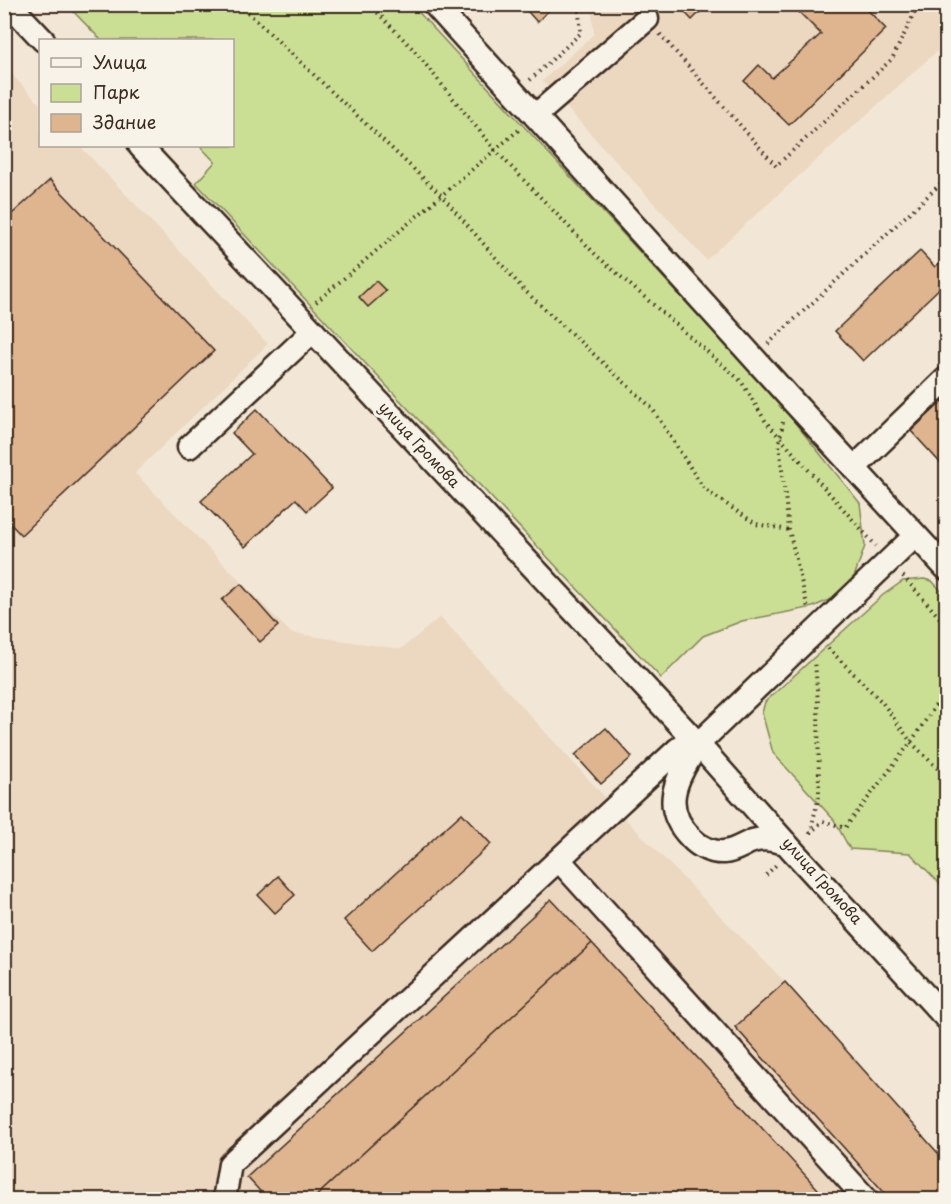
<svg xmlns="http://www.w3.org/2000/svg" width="951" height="1204" viewBox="0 0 951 1204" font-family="'Playpen Sans',sans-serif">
<rect width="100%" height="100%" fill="#f2e7d6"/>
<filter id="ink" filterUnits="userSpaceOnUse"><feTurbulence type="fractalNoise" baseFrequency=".0167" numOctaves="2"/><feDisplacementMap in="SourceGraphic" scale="12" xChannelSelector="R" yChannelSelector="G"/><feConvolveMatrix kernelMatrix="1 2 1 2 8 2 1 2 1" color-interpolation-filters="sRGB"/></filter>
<g filter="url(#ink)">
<path fill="#ecd8c1" d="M591,5H946V43L706,260L542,81L594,34Z
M4,66L40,104V146H80L268,344L135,473L291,633L401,649L440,617L614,807L785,982L946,1162V1199H5Z"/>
<path fill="#cadf94" stroke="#828459" stroke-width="1.5" d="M67,5H412L779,403L860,503L865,546L854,577L831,599L813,607L742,621L703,636L661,678L196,183L215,162L200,146H232V40H101Z
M924,579L932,581L946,596V890L910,853L850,849L834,820L773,753L762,713L765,702L883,595L903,581Z"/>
<path fill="#dfb590" stroke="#3b2a1e" stroke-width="1.5" d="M521,4H555L537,22Z
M677,4H708L692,20Z
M791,4H839L844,9L849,4H862L886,29L789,125L744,81L759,65L772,78L821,34Z
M50,180L214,351L21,535L4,517V221Z
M920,251L935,267L946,257V282L863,361L835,331Z
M376,281L386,291L368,307L359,297Z
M943,401L946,405V469L911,431Z
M257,409L332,488L307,511L296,499L245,547L201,501L252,454L232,433Z
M241,584L278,626L260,642L222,600Z
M606,728L632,757L601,784L575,755Z
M462,813L491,844L372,951L344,920Z
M278,876L295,895L275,913L258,895Z
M551,899L592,943L312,1200H268L247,1177Z
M592,943L828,1200H312Z
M785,982L946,1162V1200H891L735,1027Z"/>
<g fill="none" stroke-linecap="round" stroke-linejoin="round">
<defs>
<path id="minor" d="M9,4L43,40
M434,4L788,396L946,568
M535,116L647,19
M140,146L698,744L792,850L946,1018
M189,447L313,331
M854,468L946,379
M786,843C774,840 762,837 750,842C741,846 734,851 724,852C712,853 699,847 691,838C658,805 678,777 698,744L916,535
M559,860L867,1200
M224,1200L230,1164L678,749L698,744"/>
</defs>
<use href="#minor" stroke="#3b2a1e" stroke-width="27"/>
<path stroke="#3b2a1e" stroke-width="4" stroke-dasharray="1.5 4.5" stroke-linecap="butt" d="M239,4L442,196L523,289L652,408L704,489L756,524L789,530
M369,4L413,49L495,150L596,255L741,381L766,422L876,546
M660,34L776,166L892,59L919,4
M530,80L581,33L578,4
M316,302L521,128
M768,344L946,179
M783,422L779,444L789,530L808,609
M903,576L946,625
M828,648L882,702L911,742L946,777
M810,833L819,796L818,703L815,661
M810,833L823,821L845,828L911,742L946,690
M766,875L776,865"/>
<use href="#minor" stroke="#f7f3e8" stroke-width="22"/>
</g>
</g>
<g text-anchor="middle" stroke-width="6" stroke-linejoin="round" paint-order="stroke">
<g font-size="15" fill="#3b2a1e" stroke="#f7f3e8">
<text transform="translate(419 445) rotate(47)" y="5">улица Громова</text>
<text transform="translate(822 881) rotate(48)" y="5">улица Громова</text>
</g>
</g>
<rect width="951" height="1204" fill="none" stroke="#f7f3e8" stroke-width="24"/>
<rect x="12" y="12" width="927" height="1180" fill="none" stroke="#3b2a1e" stroke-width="2" filter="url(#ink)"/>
<rect x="39" y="39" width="195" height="108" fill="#f7f3e8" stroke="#aca397" stroke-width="1.5"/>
<rect x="51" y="58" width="30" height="9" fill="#f7f3e8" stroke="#aca397" stroke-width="1.5"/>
<text x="93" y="69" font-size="18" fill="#3b2a1e">Улица</text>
<rect x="51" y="84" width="30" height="18" fill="#cadf94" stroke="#aca397" stroke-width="1.5"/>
<text x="93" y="99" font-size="18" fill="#3b2a1e">Парк</text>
<rect x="51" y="114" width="30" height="18" fill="#dfb590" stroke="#aca397" stroke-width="1.5"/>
<text x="93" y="129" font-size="18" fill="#3b2a1e">Здание</text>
</svg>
